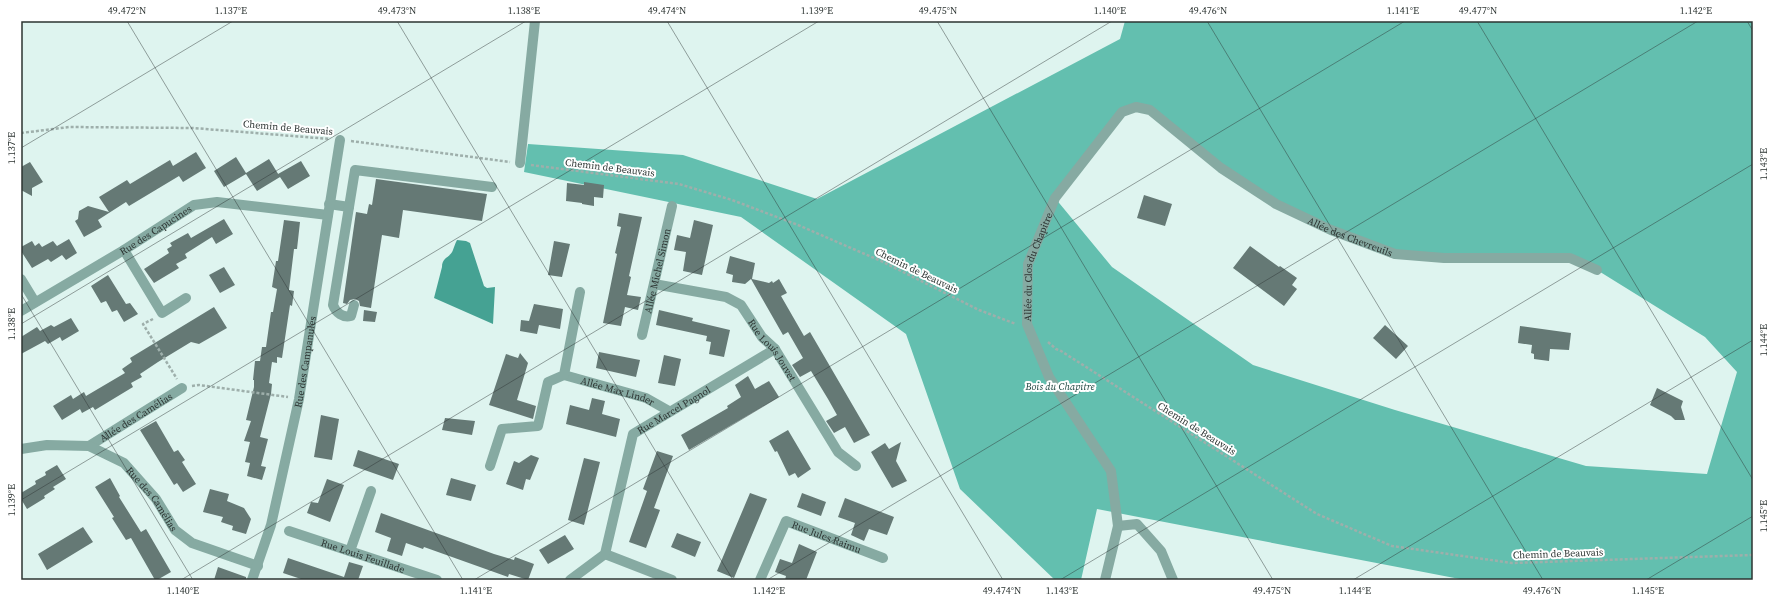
<svg xmlns="http://www.w3.org/2000/svg" width="1774" height="601" viewBox="0 0 1774 601" font-family="'Source Serif 4',serif">
<rect width="100%" height="100%" fill="#def4ef"/>
<path fill="#63bfaf" fill-rule="evenodd" d="M1125,21H1753V580H1465L1097,509L1081,580H1055L960,489L906,334L741,217L524,172L528,144L683,155L817,199L1120,39ZM1150,110L1276,204L1395,254L1570,258L1597,270L1705,337L1737,372L1707,474L1586,466L1395,410L1253,365L1112,267L1055,198L1122,112Z"/>
<path fill="#45a293" d="M457,240L466,241L470,243L484,286L487,288L495,287L493,324L434,298L442,267C442,257 450,258 453,250C454,247 455,244 457,240Z"/>
<path fill="#657975" d="M196,152L206,168L183,182L179,176L129,206L126,202L98,220L102,227L84,237L75,221L78,219L79,211L88,206L109,212L99,197L127,180L130,184L170,160L173,166Z
M236,157L246,173L269,159L280,177L257,191L246,174L224,187L214,171Z
M301,161L310,176L288,189L278,174Z
M30,162L43,182L32,188V196L21,190V167Z
M376,179L487,194L482,221L403,210L399,238L382,235L371,308L360,306L359,301L355,299L350,300L347,304L343,303L356,212L367,214L369,204L372,205Z
M584,182L604,185L603,198L594,197V206L582,204V203L566,201L567,183L584,185Z
M1144,195L1172,204L1165,226L1137,218Z
M619,213L642,217L629,276L631,277L627,295L641,297L638,310L625,307L621,326L603,323L617,254L615,253L621,227L617,226Z
M224,219L233,234L216,244L212,237L185,254L187,258L176,264L179,268L154,283L144,269L169,253L167,249L172,246L170,243L188,233L191,238Z
M284,220L300,222L297,249H294L289,290L294,291L292,306L290,305L282,358L277,357V363L272,362L269,383L272,384L271,394L260,437L268,439L261,466L266,467L262,480L247,476L250,463L245,462L250,442L244,441L251,421L246,420L254,387V380H253L255,361H260L262,347H266L271,312H273L277,289L272,287L276,261H278Z
M694,220L713,225L702,275L683,271L686,252L674,250L677,235L690,238Z
M69,239L77,253L66,260L62,255L51,262L48,259L32,268L21,251V247L32,241L35,246L39,243L42,247L53,241L57,246Z
M554,241L570,244L562,277L548,275Z
M1250,246L1279,267L1280,266L1297,278L1292,285L1297,289L1284,306L1233,268Z
M730,256L755,263L752,279L769,283L772,281L773,283L779,279L787,293L781,296L804,336L810,332L870,435L854,443L845,427L834,433L826,421L837,415L828,399L811,371L800,377L792,365L803,358L788,332L783,335L751,279L745,284L732,282L733,275L726,273Z
M224,267L235,285L220,293L209,275Z
M108,275L126,304L130,303L138,314L124,322L117,310L112,312L106,301L101,303L91,286Z
M534,304L563,309L560,329L539,325L537,334L520,331L521,320L529,321Z
M214,307L227,328L199,344L191,342L158,362L140,374L142,377L131,383L133,387L95,410L93,407L82,413L80,409L62,420L53,406L71,395L73,399L84,392L86,396L125,373L122,369L132,362L130,358Z
M364,310L377,312L375,322L363,321Z
M659,310L693,318L692,321L730,330L724,357L709,354L711,342L706,341L707,336L656,325Z
M71,318L79,331L62,341L60,337L48,344L45,341L21,354V337L37,327L40,331L51,325L54,327Z
M1385,325L1408,346L1396,359L1373,338Z
M1520,326L1571,333L1569,350L1550,349L1549,361L1534,359V354L1531,353L1532,345L1518,343Z
M599,352L640,360L636,377L596,368Z
M520,353L528,363L517,400L536,406L533,419L489,405L506,354L518,358Z
M664,355L681,359L675,386L658,383Z
M748,376L755,389L769,381L779,397L689,450L681,435L728,408L727,406L741,397L735,385Z
M1657,388L1683,401L1681,407L1685,420H1675L1671,416L1650,405Z
M592,398L605,401L602,414L620,419L616,437L566,424L570,405L589,410Z
M321,415L339,419L332,460L314,457Z
M445,418L475,421L472,435L442,430Z
M156,421L174,452L178,450L185,460L182,462L196,484L183,492L177,483L174,485L140,430Z
M788,430L811,469L798,478L795,473L789,476L777,451L775,452L769,441Z
M901,442L896,461L907,481L892,488L871,452L885,443L889,449Z
M358,450L399,464L393,480L353,466Z
M657,451L673,456L654,508L660,510L646,548L629,542L647,491L643,489Z
M531,455L539,458L530,480L526,479L523,490L506,484L514,461L519,463Z
M584,458L600,462L584,525L568,520Z
M57,465L66,479L53,487L55,489L44,496L45,498L27,509L21,499V493L36,484L35,481L46,475L45,472Z
M110,478L120,496L119,497L141,532L146,529L171,572L157,580H155L131,538L126,540L112,518L114,517L95,487Z
M451,478L476,485L471,501L446,495Z
M327,479L344,485L330,522L307,513L311,502L318,503Z
M210,489L229,494L227,501L244,508L251,519L246,534L232,530L233,526L221,522L223,517L203,512Z
M750,493L767,499L734,578L717,571Z
M802,493L826,502L821,516L797,507Z
M845,498L894,517L887,535L869,529L864,541L851,535L855,523L838,517Z
M381,513L494,554L514,560L515,557L534,564L528,580L509,574L508,577L424,547L423,549L406,543L402,556L387,551L391,538L375,532Z
M83,527L93,542L47,570L38,554Z
M677,533L701,542L695,557L671,547Z
M565,535L574,549L548,564L539,550Z
M799,544L817,552L806,580H785L786,576L775,572L780,559L792,563Z
M288,558L344,577L349,562L363,566L358,580H304L283,573Z
M218,567L246,577V580H214Z"/>
<g fill="none" stroke-linecap="round" stroke-linejoin="round">
<path stroke="#9eafab" stroke-width="2.5" stroke-dasharray="3 2" stroke-linecap="butt" d="M21,133L69,127L193,128L330,139
M351,141L510,162
M531,165L679,184L732,200L798,225L881,261L979,310L1016,324
M153,319L143,324L177,379
M1048,342L1056,349L1061,351L1317,514L1392,546L1512,563L1753,555
M192,386L199,385L288,397"/>
<g stroke="#86aaa2" stroke-width="10">
<path d="M520,163L535,21"/>
<path d="M329,204L349,207L355,170L492,187"/>
<path d="M349,207L333,305C336,313 343,318 351,316L354,305"/>
<path d="M124,250L162,313L186,298"/>
<path d="M21,279L35,302"/>
<path id="s1" d="M654,284L726,297L741,305L762,337L775,349L838,452L856,466"/>
<path id="s2" d="M21,311L124,250L194,205L217,202L328,215"/>
<path id="s3" d="M642,335L672,206"/>
<path id="s4" d="M564,375L646,398L669,411"/>
<path id="s5" d="M89,446L182,388"/>
<path id="s6" d="M21,449L47,445L89,446L124,463L156,499L175,530L192,543L258,566"/>
<path d="M490,466L502,429L538,426L548,382L564,375L580,292"/>
<path d="M1118,526L1137,524L1161,551L1173,580"/>
<path id="s7" d="M289,531L437,580"/>
<path d="M350,551L371,491"/>
<path d="M605,554L672,580"/>
<path id="s8" d="M252,580L271,525L299,399L340,140"/>
<path id="s9" d="M570,580L605,554L633,434L775,349"/>
<path id="s10" d="M760,580L786,521L883,558"/>
<path id="s11" d="M1105,580L1118,526L1111,471L1049,377L1027,324L1028,264L1055,198L1122,112L1136,107L1150,110L1221,168L1276,204L1331,230L1395,254L1444,258H1570L1597,270"/>
</g>
</g>
<path fill="none" stroke="#2c3432" stroke-width="1" stroke-opacity="0.45" d="M127,21L463,580M397,21L733,580M667,21L1003,580M937,21L1273,580M1207,21L1543,580M1477,21L1753,480M1747,21L1753,31M21,148L233,21M21,294L193,580M21,324L526,21M21,500L819,21M181,580L1112,21M474,580L1405,21M767,580L1698,21M1060,580L1753,164M1353,580L1753,340M1646,580L1753,516"/>
<g text-anchor="middle" stroke-width="4" stroke-linejoin="round" paint-order="stroke">
<g font-size="10" fill="#2c3432" stroke="#fff">
<text transform="translate(288 127) rotate(5)" y="4">Chemin de Beauvais</text>
<text transform="translate(610 167) rotate(7)" y="4">Chemin de Beauvais</text>
<text dy="4" stroke="none"><textPath href="#s2" startOffset="157">Rue des Capucines</textPath></text>
<text dy="4" stroke="none"><textPath href="#s11" startOffset="789">Allée des Chevreuils</textPath></text>
<text dy="4" stroke="none"><textPath href="#s11" startOffset="340">Allée du Clos du Chapitre</textPath></text>
<text dy="4" stroke="none"><textPath href="#s3" startOffset="66">Allée Michel Simon</textPath></text>
<text transform="translate(917 270) rotate(26)" y="4">Chemin de Beauvais</text>
<text dy="4" stroke="none"><textPath href="#s1" startOffset="145">Rue Louis Jouvet</textPath></text>
<text dy="4" stroke="none"><textPath href="#s8" startOffset="225">Rue des Campanules</textPath></text>
<text dy="4" stroke="none"><textPath href="#s4" startOffset="56">Allée Max Linder</textPath></text>
<text dy="4" stroke="none"><textPath href="#s9" startOffset="214">Rue Marcel Pagnol</textPath></text>
<text dy="4" stroke="none"><textPath href="#s5" startOffset="55">Allée des Camélias</textPath></text>
<text transform="translate(1197 428) rotate(32)" y="4">Chemin de Beauvais</text>
<text dy="4" stroke="none"><textPath href="#s6" startOffset="153">Rue des Camélias</textPath></text>
<text dy="4" stroke="none"><textPath href="#s10" startOffset="108">Rue Jules Raimu</textPath></text>
<text transform="translate(1558 553) rotate(-2)" y="4">Chemin de Beauvais</text>
<text dy="4" stroke="none"><textPath href="#s7" startOffset="78">Rue Louis Feuillade</textPath></text>
</g>
<g font-size="10" font-style="italic" fill="#143e38" stroke="#fff">
<text x="1060" y="390">Bois du Chapitre</text>
</g>
</g>
<rect width="1774" height="601" fill="none" stroke="#ffffff" stroke-width="44"/>
<rect x="22" y="22" width="1730" height="557" fill="none" stroke="#2c3432" stroke-width="1.5"/>
<g font-size="10" text-anchor="middle" fill="#2c3432">
<text x="127" y="14">49.472°N</text>
<text x="231" y="14">1.137°E</text>
<text x="397" y="14">49.473°N</text>
<text x="524" y="14">1.138°E</text>
<text x="667" y="14">49.474°N</text>
<text x="817" y="14">1.139°E</text>
<text x="938" y="14">49.475°N</text>
<text x="1110" y="14">1.140°E</text>
<text x="1208" y="14">49.476°N</text>
<text x="1403" y="14">1.141°E</text>
<text x="1478" y="14">49.477°N</text>
<text x="1696" y="14">1.142°E</text>
<text transform="translate(11 148) rotate(-90)" y="4">1.137°E</text>
<text transform="translate(1763 164) rotate(-90)" y="4">1.143°E</text>
<text transform="translate(11 324) rotate(-90)" y="4">1.138°E</text>
<text transform="translate(1763 340) rotate(-90)" y="4">1.144°E</text>
<text transform="translate(11 500) rotate(-90)" y="4">1.139°E</text>
<text transform="translate(1763 516) rotate(-90)" y="4">1.145°E</text>
<text x="183" y="594">1.140°E</text>
<text x="476" y="594">1.141°E</text>
<text x="769" y="594">1.142°E</text>
<text x="1002" y="594">49.474°N</text>
<text x="1062" y="594">1.143°E</text>
<text x="1272" y="594">49.475°N</text>
<text x="1355" y="594">1.144°E</text>
<text x="1542" y="594">49.476°N</text>
<text x="1648" y="594">1.145°E</text>
</g>
</svg>
